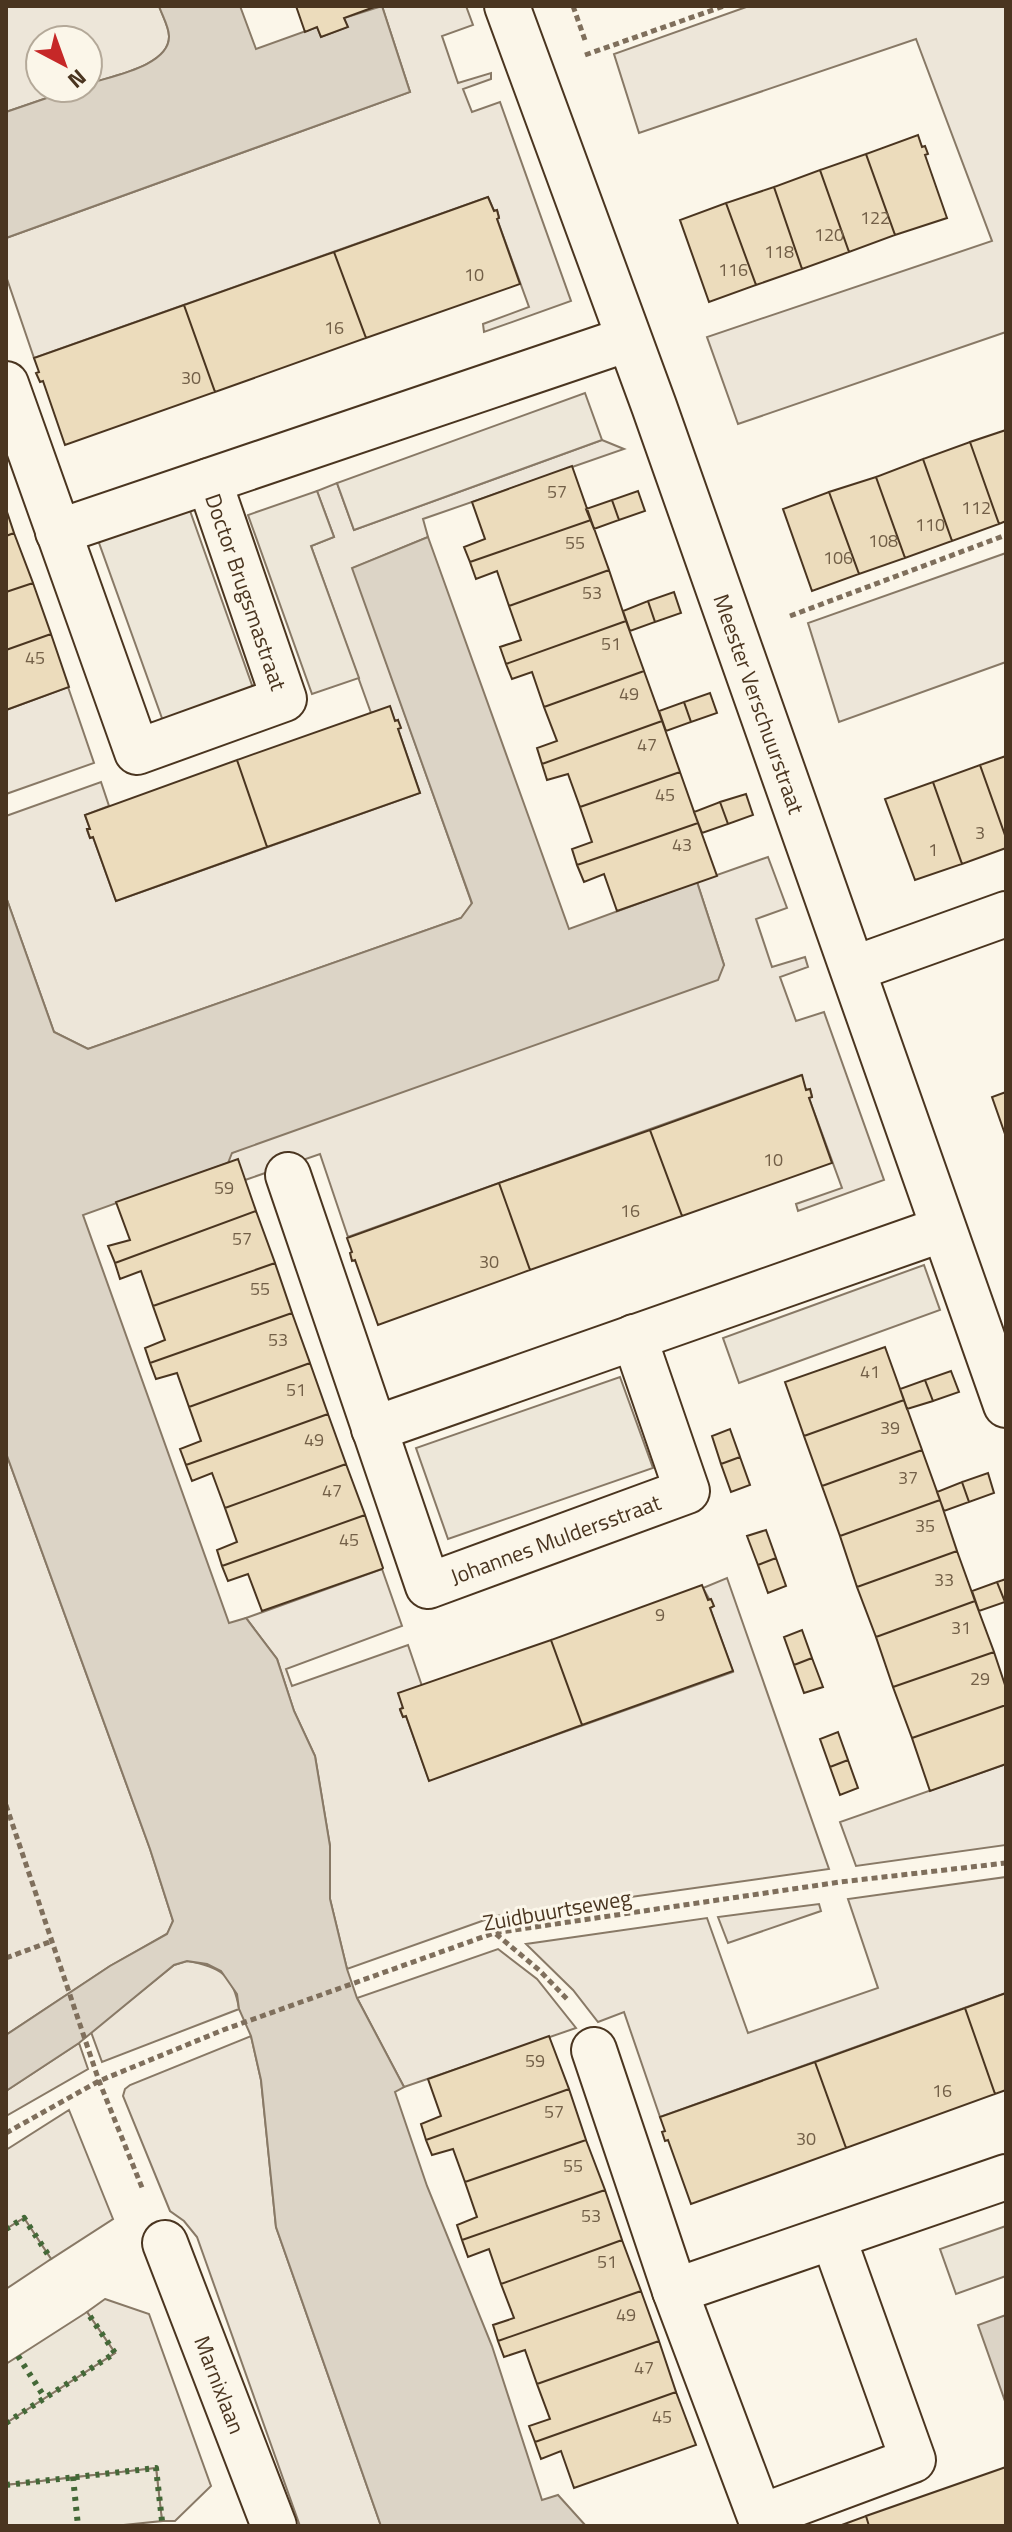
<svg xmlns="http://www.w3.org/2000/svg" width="1012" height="2532" viewBox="0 0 1012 2532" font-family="'Titillium Web',sans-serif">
<rect width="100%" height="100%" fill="#fbf6e9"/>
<path fill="#ede6d9" stroke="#887966" stroke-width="2" d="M6,6H159C162,15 169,27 169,36C170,66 111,76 88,84V40H40V88H76L6,112Z
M382,6H466L473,25L442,36L458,83L491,73V79L463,89L472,112L500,102L571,301L484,332L483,324L529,307L497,219L499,217L497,210L494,211L488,197L34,358L6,276V238L410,92Z
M749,6H1006V332L738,424L707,337L992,241L916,39L639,133L614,54Z
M602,440L624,449L423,519L428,537L353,568L472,904L461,918L88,1049L54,1032L6,897V816L101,782L109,806L85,815L90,829L87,830L90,838L93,837L116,901L420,793L398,729V720L395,721L390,707L371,713L311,546L334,537L317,491L337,483L354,530Z
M1006,553V662L839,722L808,623Z
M68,687L94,763L6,794V710Z
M768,857L787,908L756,919L772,967L805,957L808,967L780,977L796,1021L824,1012L884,1180L798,1211L796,1204L842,1188L809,1098L812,1096L810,1089L806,1090L801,1075L348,1237L320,1154L245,1180L228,1163L231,1153L724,965L697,882Z
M6,1453L150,1849L173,1921L168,1933L110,1966L6,2035Z
M382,1569L402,1626L286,1669L292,1686L408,1645L422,1686L400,1710L403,1717L406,1716L429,1780L733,1672L710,1608L713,1606L703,1588L727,1578L829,1869L496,1916L347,1969L330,1899V1846L315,1756L294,1711L277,1659L246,1618Z
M1006,1764V1845L856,1866L840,1822Z
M1006,1877V1993L660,2117L624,2012L598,2022L573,1990L526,1944L707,1918L748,2033L878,1988L848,1899Z
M819,1904L821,1911L728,1943L718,1917Z
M498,1949L537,1979L576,2028L404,2087L357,1998Z
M187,1961C219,1966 234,1975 239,2009L102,2062L91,2032L174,1965Z
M251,2036L261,2080L276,2227L381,2526H300L197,2237L184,2221L170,2211L123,2096L125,2089L130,2085Z
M79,2043L88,2069L6,2116V2091Z
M69,2110L113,2219L51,2259L24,2218L6,2229V2150Z
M105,2299L149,2314L211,2486L175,2521H162L156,2468L6,2485V2423L115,2353L87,2312Z"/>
<path fill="#ede7d9" stroke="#887966" stroke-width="2" d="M585,393L602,440L354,530L337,483Z
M317,491L334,537L311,546L359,678L312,694L248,515Z
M189,508L253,688L163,721L98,540Z
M924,1265L940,1310L739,1383L723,1338Z
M620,1377L653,1468L448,1539L416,1448Z
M24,2218L51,2259L6,2289V2229Z
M1006,2226V2276L956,2294L940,2249Z
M87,2312L115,2353L6,2423V2364Z
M156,2468L162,2521L114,2526H6V2485Z"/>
<path fill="#dcd4c6" stroke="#887966" stroke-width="2" d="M159,6H240L256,49L317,27L321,37L347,27L344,18L382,6L410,92L6,238V112L76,88H88V84C111,76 170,66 169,36C169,27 162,15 159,6Z
M428,537L569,929L697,882L724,965L718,980L232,1153L228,1163L83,1215L229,1623L246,1618L277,1659L294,1711L315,1756L330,1846V1899L347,1969L357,1998L404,2087L395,2092L427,2186L492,2346L542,2500L558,2495L586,2526H381L276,2227L261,2080L251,2036L239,2009L237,1994L221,1971L207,1964L187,1961L174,1965L79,2043L6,2091V2035L110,1966L167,1934L173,1921L150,1849L6,1453V897L54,1032L88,1049L461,918L472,903L352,568Z
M1006,2315V2404L978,2325Z"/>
<path fill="#ecdcbc" stroke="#4a3520" stroke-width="2" d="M296,6H377L344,18L348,27L321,37L317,27L305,32Z
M918,135L922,147L925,146L928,154L925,155L947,218L895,235L866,154Z
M866,154L895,235L849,252L820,170Z
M820,170L849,252L802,269L774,187Z
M774,187L802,269L756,285L726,203Z
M488,197L494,211L497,210L499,218L497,219L520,284L366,338L334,252Z
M726,203L756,285L709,302L680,220Z
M334,252L366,338L215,392L184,305Z
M184,305L215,392L65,445L43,381L40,382L36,373L39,372L34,358Z
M1006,430V521L999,524L970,442Z
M970,442L999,524L952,541L923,459Z
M923,459L952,541L905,558L876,477Z
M572,466L591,520L470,562L464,547L485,539L472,502Z
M876,477L905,558L859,574L829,492Z
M638,491L645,511L619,520L612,500Z
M829,492L859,574L812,591L783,509Z
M612,500L619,520L594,529L586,509Z
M6,509L14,533L6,536Z
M591,520L609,570L509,606L497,571L476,579L470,562Z
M14,533L33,583L6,592V536Z
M609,570L626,621L506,664L500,647L521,640L509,606Z
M33,583L51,634L6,650V592Z
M674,592L681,613L655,622L648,601Z
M648,601L655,622L630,631L623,611Z
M626,621L644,671L544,707L532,672L512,679L506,664Z
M51,634L69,687L6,710V650Z
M644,671L662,721L542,764L537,748L557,741L544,707Z
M710,693L717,713L691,722L684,702Z
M684,702L691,722L666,731L659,711Z
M390,706L395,721L398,720L401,728L398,729L420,793L267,847L237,760Z
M662,721L680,772L580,807L568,774L547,780L542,764Z
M1006,756V838L980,765Z
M237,760L267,847L116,901L93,837L90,838L87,829H90L85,815Z
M980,765L1006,838V848L962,864L933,782Z
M680,772L698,823L577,865L572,849L592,842L580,807Z
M933,782L962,864L915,880L885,799Z
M746,794L753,815L728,824L720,802Z
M720,802L728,824L702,833L694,812Z
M698,823L717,876L617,911L604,874L584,882L577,865Z
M802,1075L806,1090L810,1089L812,1097L809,1098L832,1163L682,1216L650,1130Z
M1006,1092V1137L992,1097Z
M650,1130L682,1216L530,1270L499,1183Z
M238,1159L256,1211L115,1263L108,1246L130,1240L116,1202Z
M499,1183L530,1270L378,1325L355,1260L352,1261L350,1253L352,1252L347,1238Z
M256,1211L275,1263L153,1306L141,1271L120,1279L115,1263Z
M275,1263L292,1313L150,1363L145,1348L165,1340L153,1306Z
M292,1313L310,1363L189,1407L177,1373L156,1379L150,1363Z
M885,1347L904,1400L804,1436L785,1382Z
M310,1363L328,1414L186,1465L180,1449L201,1441L189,1407Z
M951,1371L959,1392L933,1401L925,1380Z
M925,1380L933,1401L907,1409L900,1389Z
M904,1400L922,1450L822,1486L804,1436Z
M328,1414L346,1464L225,1508L212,1473L192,1481L186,1465Z
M730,1429L740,1457L721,1464L712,1436Z
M922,1450L940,1500L840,1536L822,1486Z
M740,1457L750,1485L731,1492L721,1464Z
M346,1464L365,1515L222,1566L217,1550L237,1542L225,1508Z
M988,1473L994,1493L969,1502L962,1482Z
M962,1482L969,1502L944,1511L937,1492Z
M940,1500L957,1551L857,1587L840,1536Z
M365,1515L383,1568L382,1569L262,1611L248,1574L228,1581L222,1566Z
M766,1530L776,1558L758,1565L747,1536Z
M957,1551L975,1601L876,1637L857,1587Z
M776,1558L786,1586L768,1593L758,1565Z
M1006,1579V1602H1005L997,1582Z
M997,1582L1005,1602L979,1611L972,1591Z
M702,1585L708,1600L711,1599L714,1606L710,1608L733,1671L582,1725L551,1640Z
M975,1601L994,1652L893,1687L876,1637Z
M802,1630L812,1658L794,1665L784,1637Z
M551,1640L582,1725L429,1781L406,1716L403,1717L400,1709L403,1708L398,1693Z
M994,1652L1006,1688V1705L912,1738L893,1687Z
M812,1658L823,1687L804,1693L794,1665Z
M1006,1705V1764L930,1791L912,1738Z
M838,1732L848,1760L830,1767L820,1739Z
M848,1760L858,1788L840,1795L830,1767Z
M1006,1993V2090L995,2094L965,2008Z
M965,2008L995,2094L846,2148L815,2062Z
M549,2036L569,2089L426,2140L421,2124L441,2116L428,2079Z
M815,2062L846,2148L691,2204L668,2140L665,2141L662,2132L665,2131L660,2117Z
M569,2089L586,2140L465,2182L453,2149L432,2155L426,2140Z
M586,2140L605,2190L462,2240L457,2225L477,2217L465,2182Z
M605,2190L622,2240L501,2284L489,2249L468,2257L462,2240Z
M622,2240L641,2291L498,2341L493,2325L514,2318L501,2284Z
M641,2291L659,2341L537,2384L525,2350L504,2357L498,2341Z
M659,2341L676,2392L535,2442L529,2426L550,2419L537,2384Z
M676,2392L696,2445L574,2488L561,2451L541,2459L535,2442Z
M1006,2467V2526H869L866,2516Z
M866,2516L869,2526H839Z"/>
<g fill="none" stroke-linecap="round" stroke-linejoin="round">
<defs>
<g id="street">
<path id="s1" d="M507,6L654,406L1006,1405"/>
<path d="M6,384L137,752L284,699L209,481"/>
<path d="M58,532L628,339"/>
<path d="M853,969L1006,914"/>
<path id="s2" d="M288,1175L428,1586L687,1491L634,1337"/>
<path d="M374,1429L943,1229"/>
<path d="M594,2050L675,2291L760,2517L913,2460L833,2237"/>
<path id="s3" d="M165,2243L274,2526"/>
<path d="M675,2291L1006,2177"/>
</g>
</defs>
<use href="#street" stroke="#4a3520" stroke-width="48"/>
<path stroke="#7f6f5c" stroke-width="5" stroke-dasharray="6 4" stroke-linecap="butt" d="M573,6L586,43
M585,55L724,6
M790,616L1006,535
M6,1805L99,2081L143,2190
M496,1934L539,1970L568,2000
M6,1958L52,1941
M6,2133L99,2081L223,2030L494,1933L840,1882L1006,1863"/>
<use href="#street" stroke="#fbf6e9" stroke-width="44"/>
<path stroke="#436837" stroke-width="6" stroke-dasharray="4 6" stroke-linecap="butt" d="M6,2229L24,2218L51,2259
M18,2356L45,2398
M6,2423L115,2353L87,2312
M73,2477L78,2526
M6,2485L156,2468L162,2521"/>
</g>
<g text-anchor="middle" stroke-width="6" stroke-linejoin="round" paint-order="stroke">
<g font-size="18" fill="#725f47">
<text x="875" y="224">122</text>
<text x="829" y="241">120</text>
<text x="779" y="258">118</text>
<text x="733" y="276">116</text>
<text x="474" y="281">10</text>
<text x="334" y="334">16</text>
<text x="191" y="384">30</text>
<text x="557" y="498">57</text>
<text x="976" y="514">112</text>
<text x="930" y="531">110</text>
<text x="883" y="547">108</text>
<text x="575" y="549">55</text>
<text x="838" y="564">106</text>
<text x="592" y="599">53</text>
<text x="611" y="650">51</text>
<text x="35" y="664">45</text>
<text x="629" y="700">49</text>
<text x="647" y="751">47</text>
<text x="665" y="801">45</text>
<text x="980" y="839">3</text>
<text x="682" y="851">43</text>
<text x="933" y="856">1</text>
<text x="773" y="1166">10</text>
<text x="224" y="1194">59</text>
<text x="630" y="1217">16</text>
<text x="242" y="1245">57</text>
<text x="489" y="1268">30</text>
<text x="260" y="1295">55</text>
<text x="278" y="1346">53</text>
<text x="870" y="1378">41</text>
<text x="296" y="1396">51</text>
<text x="890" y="1434">39</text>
<text x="314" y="1446">49</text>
<text x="908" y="1484">37</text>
<text x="332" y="1497">47</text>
<text x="925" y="1532">35</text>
<text x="349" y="1546">45</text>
<text x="944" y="1586">33</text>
<text x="660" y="1621">9</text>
<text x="961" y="1634">31</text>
<text x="980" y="1685">29</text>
<text x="535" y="2067">59</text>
<text x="942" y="2097">16</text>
<text x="554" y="2118">57</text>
<text x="806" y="2145">30</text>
<text x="573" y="2172">55</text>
<text x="591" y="2222">53</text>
<text x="607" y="2268">51</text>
<text x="626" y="2321">49</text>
<text x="644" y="2374">47</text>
<text x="662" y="2423">45</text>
</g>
<g font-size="22" fill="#4a3520" stroke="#fbf6e9">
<text transform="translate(246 592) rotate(71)" y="8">Doctor Brugsmastraat</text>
<text dy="8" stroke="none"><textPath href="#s1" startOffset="742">Meester Verschuurstraat</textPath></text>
<text dy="8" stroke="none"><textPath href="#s2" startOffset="570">Johannes Muldersstraat</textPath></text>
<text transform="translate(557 1910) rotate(-10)" y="8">Zuidbuurtseweg</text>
<text dy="8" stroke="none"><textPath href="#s3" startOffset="152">Marnixlaan</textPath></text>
</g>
</g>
<rect width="1012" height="2532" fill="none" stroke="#4a3520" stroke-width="16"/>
<g transform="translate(64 64) rotate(139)"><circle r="38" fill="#fbf6e9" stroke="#b4a999" stroke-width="2"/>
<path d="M0-6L14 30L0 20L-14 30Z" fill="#c62828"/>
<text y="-12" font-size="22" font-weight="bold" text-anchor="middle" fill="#4a3520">N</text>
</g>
</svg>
